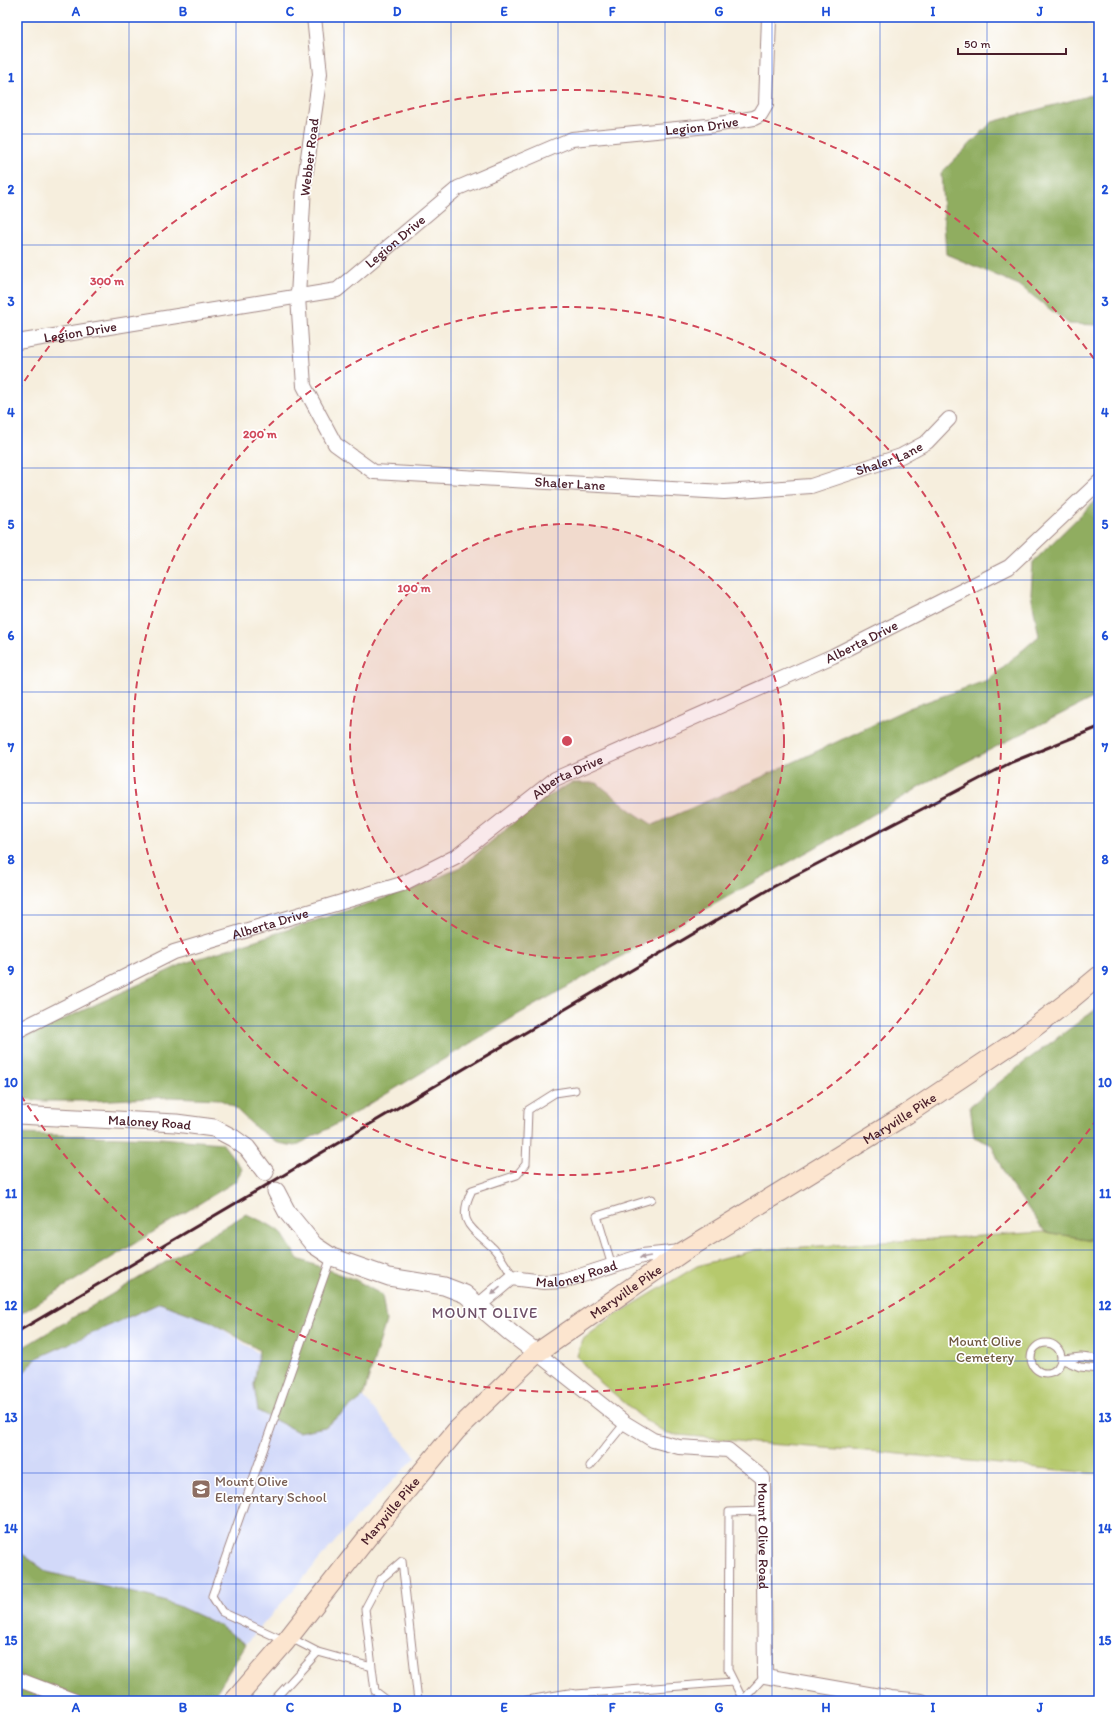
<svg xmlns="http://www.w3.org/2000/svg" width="1116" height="1718" viewBox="0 0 1116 1718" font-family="Itim,sans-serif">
<rect width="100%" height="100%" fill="#fff"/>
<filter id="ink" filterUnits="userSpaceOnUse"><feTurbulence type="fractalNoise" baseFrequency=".025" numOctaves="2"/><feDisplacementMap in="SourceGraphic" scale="8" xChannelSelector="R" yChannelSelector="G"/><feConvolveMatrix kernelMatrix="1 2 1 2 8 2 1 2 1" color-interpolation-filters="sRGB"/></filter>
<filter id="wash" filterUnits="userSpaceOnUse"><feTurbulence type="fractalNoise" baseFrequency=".012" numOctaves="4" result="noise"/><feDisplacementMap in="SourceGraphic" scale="16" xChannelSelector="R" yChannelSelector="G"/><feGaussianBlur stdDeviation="0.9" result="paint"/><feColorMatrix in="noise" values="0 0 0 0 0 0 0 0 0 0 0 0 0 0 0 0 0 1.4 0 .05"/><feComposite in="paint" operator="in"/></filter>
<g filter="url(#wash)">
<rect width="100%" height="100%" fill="#f6eedd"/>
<path fill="#d2d9f9" d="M160,1303L212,1322L262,1356L254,1385L258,1411L298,1432L325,1427L363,1397L416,1457L353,1521L246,1644L217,1624L178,1606L151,1597L47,1572L17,1550V1380L37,1358Z"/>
<path fill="#b6c96d" stroke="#80744c" d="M1025,17H1099V22H1036Z
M1045,1232L1099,1241V1474L880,1452L754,1443L712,1438L667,1434L640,1416L593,1376L577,1356L582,1340L611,1318L697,1266L755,1250Z"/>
<path fill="#90ad60" stroke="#6d6646" d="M1099,93V325L1069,324L1019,285L946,254L941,173L992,122Z
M1099,497V695L942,774L857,824L517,1015L335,1125L295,1146L278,1143L256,1128L233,1106L219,1099L170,1097L93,1101H42L17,1098V1041L185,963L416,888L461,867L537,803L571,783H597L636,814L653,825L764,776L909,708L988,680L1039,636L1031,594L1033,562Z
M1099,1007V1241L1045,1232L1005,1176L992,1145L974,1137L970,1106L1026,1061Z
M17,1134L160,1138L222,1143L242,1169L236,1181L17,1316Z
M246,1214L266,1223L281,1232L298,1259L356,1280L382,1295L386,1321L363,1397L325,1427L298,1432L258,1411L254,1385L259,1350L212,1322L160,1303L37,1358L17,1380V1351Z
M17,1550L47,1572L151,1597L178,1606L217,1624L246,1644L211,1701H17Z"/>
</g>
<g filter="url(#ink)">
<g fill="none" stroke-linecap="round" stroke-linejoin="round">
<defs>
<path id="service" d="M612,1266L597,1216L652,1199
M513,1278C507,1267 502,1258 494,1249C473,1228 455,1224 472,1190L517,1175L526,1164L528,1110L555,1093L575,1090
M1031 1358a15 15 0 1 1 30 0a15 15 0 1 1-30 0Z
M1061,1359L1080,1367L1099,1369
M1063,1359L1081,1357L1099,1359
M590,1466L625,1423
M285,1641L222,1612L212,1596L331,1257
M318,1652L372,1667L375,1691L388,1701
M372,1667L365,1609L381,1579L402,1561L418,1701
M743,1700L728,1670L729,1512L763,1511
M273,1701L318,1652L289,1637
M522,1701L569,1693L576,1694
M576,1701V1694L733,1682
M742,1701L765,1676"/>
<g id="minor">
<path id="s1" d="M314,17L320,74L304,185L298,297L304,386L335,444L374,472L724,492L811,486L901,456L927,442L949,419"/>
<path id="s2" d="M17,342L337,290L458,188L572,139L708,126L754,118L760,115L766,105L769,17"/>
<path id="s3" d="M17,1031L174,952L402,884L457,856L555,779L833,656L1009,567L1099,482"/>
<path id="s4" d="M478,1306L511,1278L544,1282L564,1281L642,1256L681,1252"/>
<path id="s5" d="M537,1353L625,1423L653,1440L679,1447L728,1450L763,1478L765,1676L891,1698L922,1701"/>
<path d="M17,1679L75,1701"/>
</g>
<g id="tertiary">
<path id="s6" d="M17,1115L176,1123L214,1128L233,1138L247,1148L265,1172"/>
<path d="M276,1191L287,1212L314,1245L332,1257L389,1277L444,1286L465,1294L512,1334L537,1353"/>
</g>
<g id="secondary">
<path id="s7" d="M234,1701L286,1641L367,1538L456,1431L537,1353L684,1251L907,1114L1018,1040L1070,1000L1099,976"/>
</g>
</defs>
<use href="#service" stroke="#a08684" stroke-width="9"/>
<use href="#minor" stroke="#a08684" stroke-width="16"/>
<use href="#tertiary" stroke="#a08684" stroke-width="19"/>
<use href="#secondary" stroke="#a08684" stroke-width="21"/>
<use href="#service" stroke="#fff" stroke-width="7"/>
<use href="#minor" stroke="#fff" stroke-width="14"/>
<use href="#tertiary" stroke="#fff" stroke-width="17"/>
<use href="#secondary" stroke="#fce5cf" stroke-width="19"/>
<path stroke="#4a1f2b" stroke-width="3" d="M17,1332L771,888L1012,762L1099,727"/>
</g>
<defs><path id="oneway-solid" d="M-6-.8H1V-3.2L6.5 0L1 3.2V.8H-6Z"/></defs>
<g fill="#ae9aa0">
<use href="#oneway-solid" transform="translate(645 1257) rotate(170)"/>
<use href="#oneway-solid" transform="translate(496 1291) rotate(139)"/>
</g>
</g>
<path fill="none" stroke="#1d4ed8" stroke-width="1" stroke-opacity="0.55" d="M129,17V1701M236,17V1701M344,17V1701M451,17V1701M558,17V1701M665,17V1701M772,17V1701M880,17V1701M987,17V1701M17,134H1099M17,245H1099M17,357H1099M17,468H1099M17,580H1099M17,692H1099M17,803H1099M17,915H1099M17,1026H1099M17,1138H1099M17,1250H1099M17,1361H1099M17,1473H1099M17,1584H1099"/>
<circle cx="567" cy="741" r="217" fill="#d1495b" fill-opacity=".12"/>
<g fill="none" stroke="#d1495b" stroke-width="2" stroke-dasharray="7 5">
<circle cx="567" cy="741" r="217"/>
<circle cx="567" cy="741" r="434"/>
<path d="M1097 1119A651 651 0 0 1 18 1091M18 391A651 651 0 0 1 1097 363"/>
</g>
<defs>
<symbol id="school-square" viewBox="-11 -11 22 22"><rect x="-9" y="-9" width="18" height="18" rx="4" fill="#8d6e63" stroke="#fff"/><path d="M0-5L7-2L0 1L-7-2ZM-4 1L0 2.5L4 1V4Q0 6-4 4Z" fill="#fff"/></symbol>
</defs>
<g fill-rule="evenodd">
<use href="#school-square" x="190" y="1478" width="22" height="22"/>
</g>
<g text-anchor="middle" stroke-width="3.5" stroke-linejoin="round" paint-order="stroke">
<g font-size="14" fill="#4a1f2b" stroke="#fff">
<text dy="5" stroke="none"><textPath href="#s2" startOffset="737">Legion Drive</textPath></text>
<text transform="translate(309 157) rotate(-83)" y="5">Webber Road</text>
<text dy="5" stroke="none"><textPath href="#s2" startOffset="400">Legion Drive</textPath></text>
<text dy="5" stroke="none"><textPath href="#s2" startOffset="64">Legion Drive</textPath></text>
<text dy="5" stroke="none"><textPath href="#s1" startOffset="1005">Shaler Lane</textPath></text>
<text dy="5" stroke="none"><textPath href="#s1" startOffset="681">Shaler Lane</textPath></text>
<text dy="5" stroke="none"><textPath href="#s3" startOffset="936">Alberta Drive</textPath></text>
<text dy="5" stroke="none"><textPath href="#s3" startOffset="612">Alberta Drive</textPath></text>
<text dy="5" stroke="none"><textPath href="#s3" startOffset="276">Alberta Drive</textPath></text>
<text dy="5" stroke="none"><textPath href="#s7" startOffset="894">Maryville Pike</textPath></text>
<text dy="5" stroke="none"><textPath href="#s6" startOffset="133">Maloney Road</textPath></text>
<text dy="5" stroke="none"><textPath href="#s4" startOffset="110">Maloney Road</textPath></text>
<text dy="5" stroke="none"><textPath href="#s7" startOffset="570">Maryville Pike</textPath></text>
<text dy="5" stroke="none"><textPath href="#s7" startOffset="246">Maryville Pike</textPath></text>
<text dy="5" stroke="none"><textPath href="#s5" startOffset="324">Mount Olive Road</textPath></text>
</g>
<g font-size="14" fill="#705a42" stroke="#fff">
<text x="985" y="1346">Mount Olive<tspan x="985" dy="16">Cemetery</tspan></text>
</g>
<g font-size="14" fill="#785e54" stroke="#fff" text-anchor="start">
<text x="215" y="1486">Mount Olive<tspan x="215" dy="16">Elementary School</tspan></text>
</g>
<g font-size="15" letter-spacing="1" fill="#6f5169" stroke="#fff">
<text x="485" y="1318">MOUNT OLIVE</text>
</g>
</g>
<circle cx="567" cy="741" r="6" fill="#d1495b" stroke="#fff" stroke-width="2"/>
<g font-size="12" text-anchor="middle" font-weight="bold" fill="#d1495b" stroke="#fff" stroke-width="3.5" stroke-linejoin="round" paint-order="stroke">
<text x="107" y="285">300 m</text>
<text x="260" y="438">200 m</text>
<text x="414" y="592">100 m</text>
</g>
<rect width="1116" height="1718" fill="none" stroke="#fff" stroke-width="44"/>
<path d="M958 48v6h108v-6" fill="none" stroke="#4a1f2b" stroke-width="2"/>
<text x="964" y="48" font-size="12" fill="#4a1f2b" stroke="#ffffff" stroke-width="3" paint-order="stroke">50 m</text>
<rect x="22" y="22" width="1072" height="1674" fill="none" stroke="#1d4ed8" stroke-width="1.5"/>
<g font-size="13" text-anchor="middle" font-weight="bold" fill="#1d4ed8">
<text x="76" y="16">A</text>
<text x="183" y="16">B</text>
<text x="290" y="16">C</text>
<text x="397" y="16">D</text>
<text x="504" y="16">E</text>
<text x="612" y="16">F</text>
<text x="719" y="16">G</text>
<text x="826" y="16">H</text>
<text x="933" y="16">I</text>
<text x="1040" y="16">J</text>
<text x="11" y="82">1</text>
<text x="1105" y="82">1</text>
<text x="11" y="194">2</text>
<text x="1105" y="194">2</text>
<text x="11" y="306">3</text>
<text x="1105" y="306">3</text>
<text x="11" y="417">4</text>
<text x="1105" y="417">4</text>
<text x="11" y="529">5</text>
<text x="1105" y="529">5</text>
<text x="11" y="640">6</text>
<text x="1105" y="640">6</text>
<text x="11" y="752">7</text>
<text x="1105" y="752">7</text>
<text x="11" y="864">8</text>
<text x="1105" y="864">8</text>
<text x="11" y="975">9</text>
<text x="1105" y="975">9</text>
<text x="11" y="1087">10</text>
<text x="1105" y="1087">10</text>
<text x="11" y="1198">11</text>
<text x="1105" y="1198">11</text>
<text x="11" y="1310">12</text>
<text x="1105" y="1310">12</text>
<text x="11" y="1422">13</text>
<text x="1105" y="1422">13</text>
<text x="11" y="1533">14</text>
<text x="1105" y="1533">14</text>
<text x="11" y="1645">15</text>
<text x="1105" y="1645">15</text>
<text x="76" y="1712">A</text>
<text x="183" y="1712">B</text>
<text x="290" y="1712">C</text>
<text x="397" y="1712">D</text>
<text x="504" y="1712">E</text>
<text x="612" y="1712">F</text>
<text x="719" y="1712">G</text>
<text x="826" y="1712">H</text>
<text x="933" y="1712">I</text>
<text x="1040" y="1712">J</text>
</g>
</svg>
